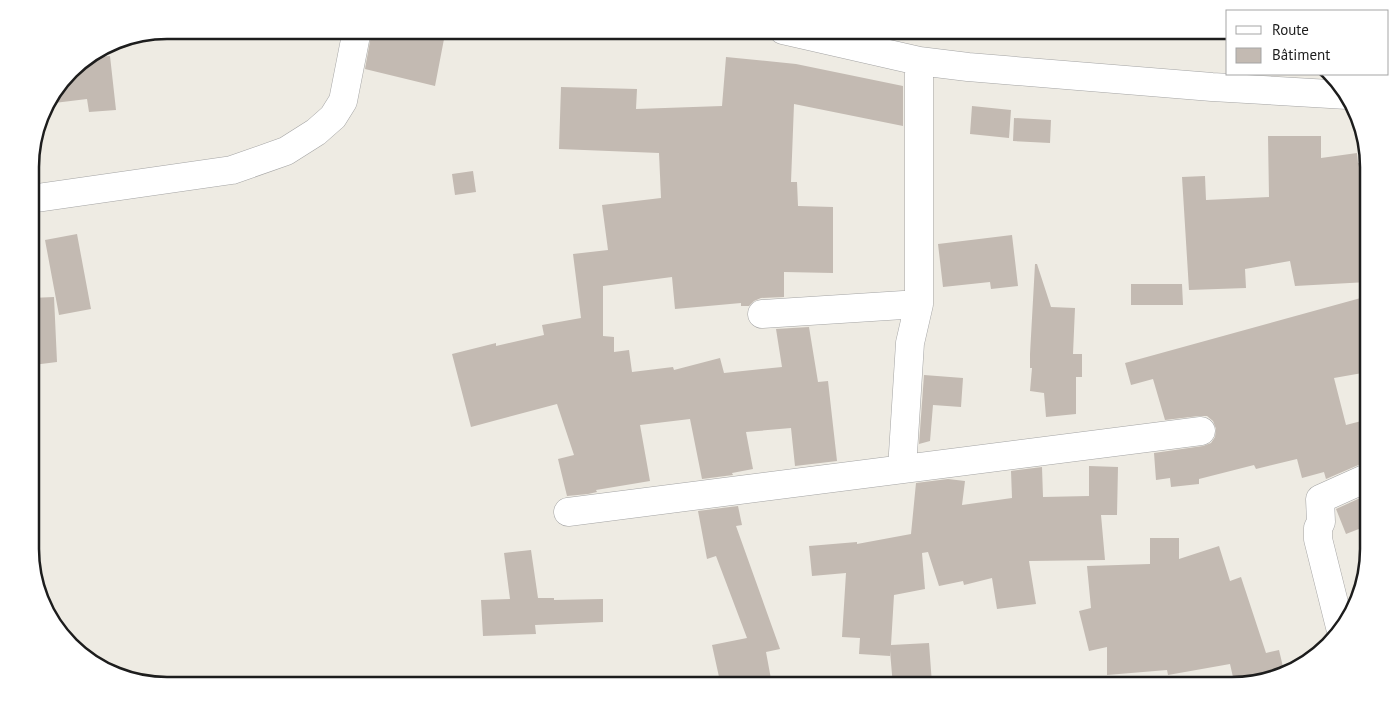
<svg xmlns="http://www.w3.org/2000/svg" width="1399" height="716" viewBox="0 0 1399 716" font-family="'PT Sans',sans-serif">
<rect width="100%" height="100%" fill="#eeebe3"/>
<path fill="#c3bab2" d="M372,30H395L444,39L435,86L365,69Z
M110,56L116,110L89,112L87,99L46,104L76,64L85,58Z
M726,57L796,64L903,86V126L794,104L791,182H797L798,206L833,207V273L784,272V297L761,298L754,301L749,306H741V303L675,309L672,277L603,286V336L614,337V352L629,350L632,372L673,367L674,370L720,358L724,373L782,367L776,329L809,327L818,382L828,381L837,461L795,466L791,428L746,432L753,469L732,473L733,475L702,479L690,419L640,425L650,481L596,490L597,492L588,494L567,496L558,459L574,455L557,404L471,427L452,354L496,343V346L544,335L542,325L581,318L573,254L608,250L602,205L661,198L659,153L559,149L561,87L637,89L636,109L722,106Z
M972,106L1011,110L1009,138L970,134Z
M1014,118L1051,120L1050,143L1013,141Z
M1268,136H1321V158L1357,153L1358,163L1368,162V282L1295,286L1290,261L1245,269L1246,288L1189,290L1182,177L1205,176L1206,200L1269,197Z
M473,171L476,192L455,195L452,174Z
M77,234L91,309L59,315L45,240Z
M1012,235L1018,286L991,289L990,282L943,287L938,244Z
M1035,264H1037L1051,307L1075,308L1073,354H1082V377H1076V414L1046,417L1044,393L1030,391L1032,368H1030V354Z
M1131,284H1182L1183,305H1131Z
M1368,296V342L1364,343L1368,372L1334,378L1346,425L1369,419V462L1363,463L1326,479L1324,472L1302,478L1297,459L1256,469L1254,465L1199,479V484L1171,487L1170,478L1156,480L1154,453L1203,446L1211,443L1215,437L1216,429L1213,421L1207,416H1199L1165,420L1153,379L1131,385L1125,363Z
M54,297L57,362L33,365L31,346V298Z
M924,375L963,378L961,407L933,405L930,441L919,444Z
M1089,466L1118,467L1117,515H1101L1105,560L1029,561L1036,604L997,609L992,578L964,585L963,581L939,586L928,552L922,553L925,589L894,595L891,645L929,643L932,684L893,686L890,651V656L859,654L860,638L842,637L846,573L812,576L809,546L857,542V544L911,534L916,483L948,479L965,481L962,505L1012,498L1011,471L1042,467L1043,497L1089,496Z
M1369,494V525L1346,534L1336,509Z
M738,506L742,525L736,526L780,649L766,652L771,679L736,686H721L712,645L747,638L716,556L707,559L698,511Z
M1150,538H1179V559L1219,546L1230,581L1241,577L1266,653L1279,650L1284,671L1241,686H1235L1230,664L1168,675L1167,670L1107,675V647L1089,651L1079,611L1091,608L1087,566L1150,564Z
M531,550L538,598H554V600L603,599V622L535,625L536,634L483,636L481,600L510,599L504,553Z"/>
<g fill="none" stroke-linecap="round" stroke-linejoin="round">
<defs>
<path id="street" d="M783,30L919,61L968,67L1212,87L1347,95
M30,199L232,170L286,151L316,132L333,117L343,101L357,30
M762,314L919,304
M902,469L910,343L919,304V61
M568,512L1201,431
M1340,627L1318,539V528L1321,522L1320,499L1369,477"/>
</defs>
<use href="#street" stroke="#a4a4a4" stroke-width="29"/>
<use href="#street" stroke="#fff" stroke-width="28"/>
</g>
<path d="M0 0H1399V716H0ZM167 39H1232A128 128 0 0 1 1360 167V549A128 128 0 0 1 1232 677H167A128 128 0 0 1 39 549V167A128 128 0 0 1 167 39Z" fill="#fff" fill-rule="evenodd"/>
<path fill="none" stroke="#1d1d1d" stroke-width="2.5" d="M167 39H1232A128 128 0 0 1 1360 167V549A128 128 0 0 1 1232 677H167A128 128 0 0 1 39 549V167A128 128 0 0 1 167 39Z"/>
<rect x="1226" y="10" width="162" height="65" fill="#ffffff" stroke="#a5a5a5"/>
<rect x="1236" y="26" width="25" height="8" fill="#ffffff" stroke="#a5a5a5"/>
<text x="1272" y="35" font-size="15" fill="#1d1d1d">Route</text>
<rect x="1236" y="48" width="25" height="15" fill="#c3bab2" stroke="#a5a5a5"/>
<text x="1272" y="60" font-size="15" fill="#1d1d1d">Bâtiment</text>
</svg>
